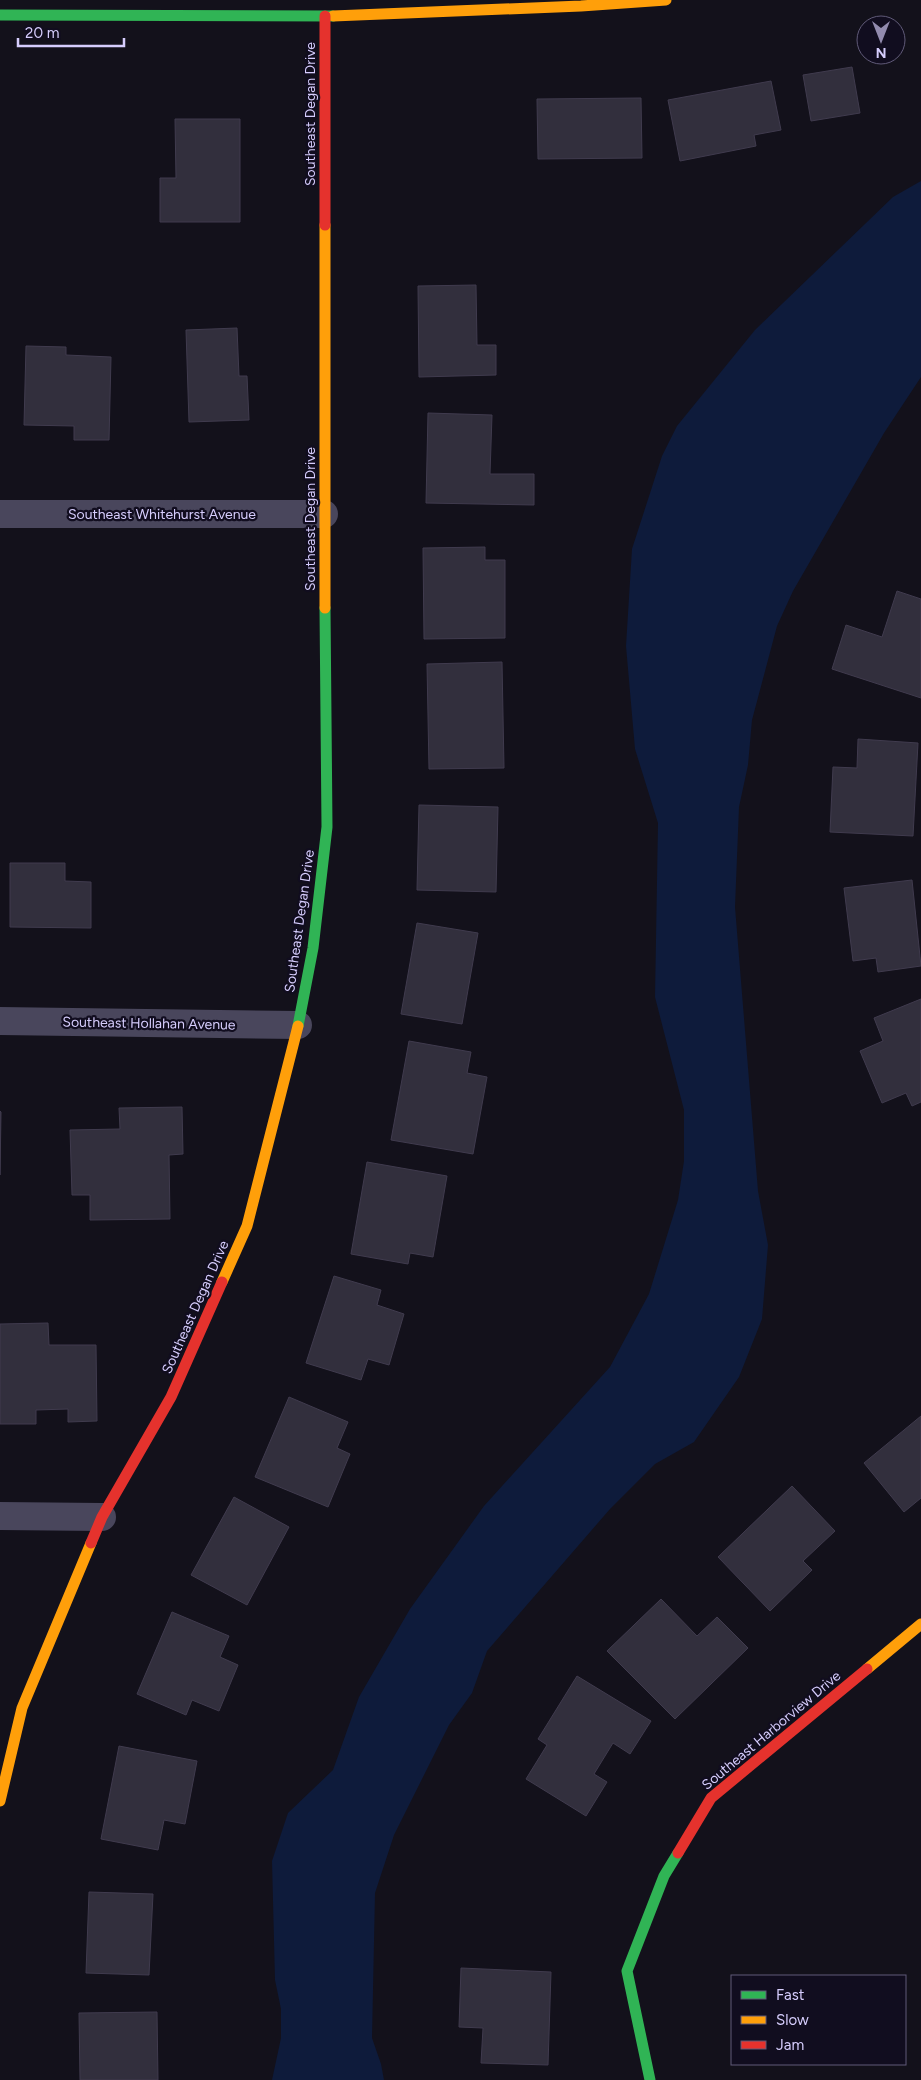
<svg xmlns="http://www.w3.org/2000/svg" width="921" height="2080" viewBox="0 0 921 2080" font-family="Figtree,sans-serif">
<rect width="100%" height="100%" fill="#13111b"/>
<path fill="#0e1b3b" d="M921,181V377L884,433L793,591L777,626L752,720L748,765L739,807L735,907L758,1191L768,1245L762,1319L739,1377L694,1442L655,1464L610,1509L487,1651L472,1693L449,1725L394,1835L375,1893L372,2038L381,2064L384,2080H272L281,2038V2009L275,1980L272,1861L288,1813L333,1770L359,1697L410,1609L484,1506L610,1367L649,1294L678,1200L684,1161V1110L655,997L658,823L635,749L626,646L632,549L662,456L677,426L755,330L893,197Z"/>
<path fill="#322f3d" stroke="#403b4e" d="M852,67L860,113L811,121L803,75Z
M771,81L781,130L754,135L756,146L680,161L668,100Z
M641,98L642,158L538,159L537,99Z
M175,119H240V222H160V178H176Z
M476,285L477,345H496V375L419,377L418,286Z
M237,328L239,376H247L249,420L189,422L186,330Z
M26,346L66,347V355L111,357L109,440H74V426L24,425Z
M428,413L492,415L490,474H534V505L426,503Z
M485,547V560H505V638L424,639L423,548Z
M897,591L921,599V698L832,669L846,625L882,637Z
M502,662L504,768L429,769L427,664Z
M858,739L918,743L913,836L830,832L833,767L857,768Z
M419,805L498,807L496,892L417,890Z
M10,863H65V881L91,882V928L10,927Z
M912,880L921,966L878,972L876,958L853,961L844,888Z
M417,923L478,933L462,1024L401,1014Z
M921,999V1102L912,1106L906,1093L882,1103L860,1051L883,1041L874,1018Z
M409,1041L471,1052L467,1073L487,1077L473,1154L391,1140Z
M182,1107L183,1154L169,1155L170,1219L90,1220V1195H72L70,1130L120,1129L119,1108Z
M0,1111L1,1112L0,1175Z
M367,1162L447,1176L433,1257L410,1253L408,1264L351,1254Z
M334,1276L381,1290L377,1305L404,1314L389,1365L368,1359L361,1380L306,1363Z
M48,1323L49,1345H96L97,1421L68,1422V1409L36,1410V1424H0V1324Z
M289,1397L348,1422L337,1448L350,1454L328,1507L255,1477Z
M921,1416V1498L904,1512L864,1463Z
M792,1486L835,1531L803,1561L812,1570L770,1611L718,1557Z
M234,1497L289,1527L247,1605L191,1575Z
M661,1599L697,1636L717,1617L748,1648L675,1719L607,1651Z
M172,1612L229,1636L220,1657L238,1665L219,1711L192,1700L186,1715L137,1694Z
M577,1676L651,1721L630,1754L613,1743L594,1774L607,1782L586,1816L526,1779L547,1745L538,1739Z
M119,1746L197,1761L185,1824L164,1820L158,1850L101,1839Z
M89,1892L153,1894L149,1975L86,1973Z
M461,1968L551,1972L548,2065L481,2063L483,2028L459,2027Z
M157,2012L158,2080H80L79,2013Z"/>
<g fill="none" stroke-linecap="round" stroke-linejoin="round">
<path stroke="#49465c" stroke-width="28" d="M0,514H324
M0,1021L298,1025
M0,1516L102,1517"/>
<path stroke="#30b455" stroke-width="11" d="M0,15L333,16
M298,1026L313,948L327,827L325,608
M650,2080L627,1971L664,1876L678,1853"/>
<path stroke="#ff9f0a" stroke-width="11" d="M333,16L581,6L666,0
M325,225V608
M222,1282L247,1226L298,1026
M867,1669L921,1624
M0,1801L22,1708L91,1543"/>
<path stroke="#e5322d" stroke-width="11" d="M325,225V16
M91,1543L102,1517L171,1397L222,1282
M678,1853L711,1798L867,1669"/>
</g>
<g text-anchor="middle" stroke-width="4.5" stroke-linejoin="round" paint-order="stroke">
<g font-size="14" fill="#d6cdfd" stroke="#110d1f">
<text transform="translate(310 114) rotate(-90)" y="5">Southeast Degan Drive</text>
<text x="162" y="519">Southeast Whitehurst Avenue</text>
<text transform="translate(310 519) rotate(-90)" y="5">Southeast Degan Drive</text>
<text transform="translate(299 921) rotate(-82)" y="5">Southeast Degan Drive</text>
<text transform="translate(149 1023) rotate(1)" y="5">Southeast Hollahan Avenue</text>
<text transform="translate(195 1307) rotate(-66)" y="5">Southeast Degan Drive</text>
<text transform="translate(771 1730) rotate(-40)" y="5">Southeast Harborview Drive</text>
</g>
</g>
<rect x="731" y="1975" width="175" height="90" fill="#110d1f" stroke="#605a78"/>
<rect x="741" y="1991" width="25" height="8" fill="#30b455" stroke="#605a78"/>
<text x="776" y="2000" font-size="15" fill="#d6cdfd">Fast</text>
<rect x="741" y="2016" width="25" height="8" fill="#ff9f0a" stroke="#605a78"/>
<text x="776" y="2025" font-size="15" fill="#d6cdfd">Slow</text>
<rect x="741" y="2041" width="25" height="8" fill="#e5322d" stroke="#605a78"/>
<text x="776" y="2050" font-size="15" fill="#d6cdfd">Jam</text>
<g transform="translate(881 40) rotate(180)"><circle r="24" fill="#110d1f" stroke="#605a78"/>
<path d="M0-4L9 19L0 12L-9 19Z" fill="#928bae"/>
<text y="-8" font-size="14" font-weight="bold" text-anchor="middle" fill="#d6cdfd">N</text>
</g>
<path d="M18 38v8h106v-8" fill="none" stroke="#d6cdfd" stroke-width="2.5"/>
<text x="25" y="38" font-size="15" fill="#d6cdfd" stroke="#110d1f" stroke-width="4" paint-order="stroke">20 m</text>
</svg>
